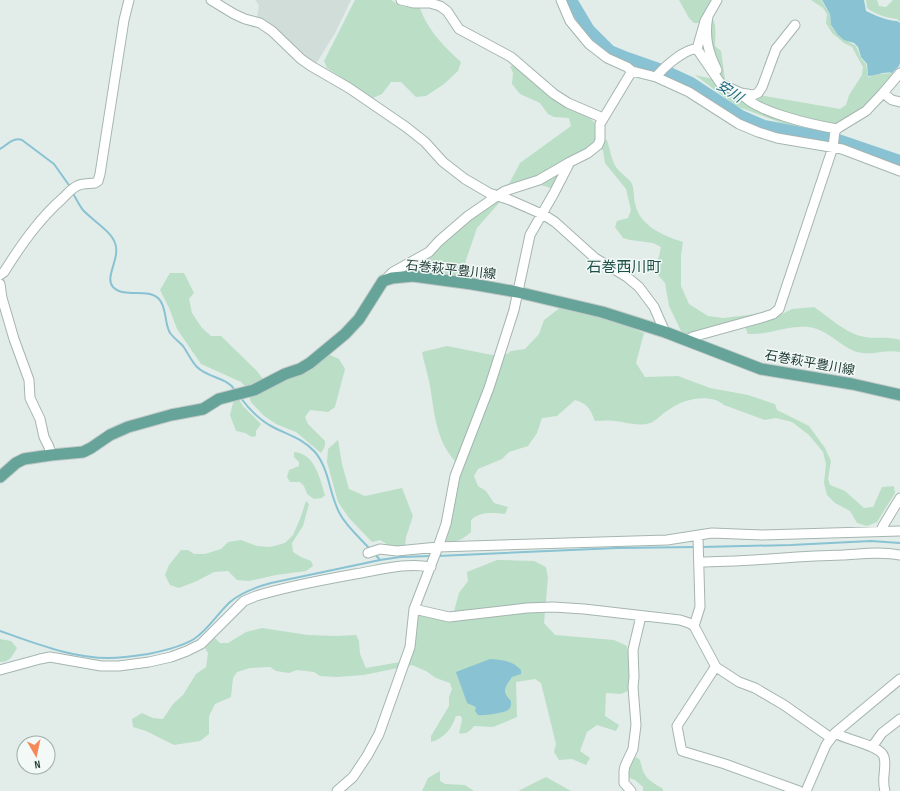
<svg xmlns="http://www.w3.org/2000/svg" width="900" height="791" viewBox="0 0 900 791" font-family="'Sofia Sans Condensed','Noto Sans JP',sans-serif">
<rect width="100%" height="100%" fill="#e2ede9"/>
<path fill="#d0ddd8" d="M255,0H351L335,33L316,64L304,57L274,28L257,17L259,5Z"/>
<path fill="#bbdec7" d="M355,0H391L401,6L420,8C427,29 445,48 461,62L458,71L444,84L426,96L416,97L401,82H391L382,94L373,98L327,68L324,61Z
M679,0H712L709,14C718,22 715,35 715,46L721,51L725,79L729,86L759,95L840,109L846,105L849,95L862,75L863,67L852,47L844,43L832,33L826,23L827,14L823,8L811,0H821L830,14L831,26L839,36L856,46L861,58L866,64L868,77L879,74L894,73L900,67V78L862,110L831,129L787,125L736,106L695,75L713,79L701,23H694L689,18Z
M866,0H877L879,6L886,7L893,0H900V22L897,19C888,18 874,14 867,8Z
M519,65L561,104L590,118L596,124L599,138L607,140C610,149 611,159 616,167C620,173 627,177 631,182C635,189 633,196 635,203C639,226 664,236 683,242L681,255V286L689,304L708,316L723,318L771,312L780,315L792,309L814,307C829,317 846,334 865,337C878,339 887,336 900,340V352C885,349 873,356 857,352C841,347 826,328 808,327C788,325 769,335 748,334L746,329L737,321L688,337L682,333L669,306L665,283L658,275L654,268L659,256L661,247L653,243L630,240L623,238L615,227L617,221L628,218L631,210L626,189L605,163L603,151L600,146L568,161L556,184L551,188L530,182L507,189L499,203L477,228L466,260L463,277L453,278L440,274L426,275L420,267L422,260L434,254L441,243L492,203L510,182L520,163L571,126L569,118L554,117L548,114L540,103L520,94L512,84L513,73L510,66Z
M170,273H184L194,293L189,299L192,313L202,328L211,336H221L256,370L268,385L328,354L339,359L345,369L335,407L328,412L310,410L305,417L308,424L325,441V446L321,453L296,432L276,424L263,415L251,402L246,387L241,382L201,364L177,329L170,310L160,290Z
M561,307L610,319L644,333L636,363L645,377L678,376L710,388L748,395L775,404L777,410L809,426L825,448L831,461L828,479L830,485L845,491L864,508L873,507L882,487L894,486L895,493L877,522L867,526L857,523L850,511L835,503L827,495L824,483L826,464L823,452L809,435L792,422L776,418L765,420L724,405C710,393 684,399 670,409C664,412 655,422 650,423C637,427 626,422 614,421C608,420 601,421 595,421C590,409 588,404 575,400L557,416L542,418L537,433L528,446L509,452L502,459L478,469L474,476L478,486L486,491L494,503L508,507L505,514C493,513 481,511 471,520V532C462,540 456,543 444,541L457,492L460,466C436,444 435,416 430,386C428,374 424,363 422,352L447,346L492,355L507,354L511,351L525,349L539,334L544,320Z
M238,398L243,406L261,424L256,431V436L252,437L245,433L236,431L230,415L234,399Z
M338,440L342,464L349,489L365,496L402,488L413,516L406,537L405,546H390L380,540L372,542L349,518L338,502L327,462L328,449Z
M294,452C315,453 320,479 325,495L322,498L314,499L307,494L304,486L300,482H290L287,477L289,470L299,466V462L294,457Z
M306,501L309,504L303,526L292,543L293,552L301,557L311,561L313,566L306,571L276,575L249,581L237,580L228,571L214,572L197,581L179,588L170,585L165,575L169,565L181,550H188L194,554H205L221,549L228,542L241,540L257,546L270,547L285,543L293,535L300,519Z
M497,560L534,561L546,567L548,578L544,623L555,635L614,640L627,646L630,666L628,691L621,694L606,693L605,716L619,725L616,731L597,725L587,732L580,751L590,758L586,765L572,759L559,760L554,752L556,744L541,683L535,679L516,682L517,717L493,727L474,726C470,731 466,735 459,733L462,720L461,716H456C452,728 444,739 431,742V736L449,706V697L452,689L450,683L436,678L426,671L412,665L364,675L337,677L320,676L314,672L297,670L289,673L276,671L270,667L250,668L237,672L233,678L231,697L215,704L209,716V734L200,741L174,745L146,731L133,727L132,719L142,713L153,718L163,719L173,704L183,695L196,674L206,667L208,653L205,648L215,638L220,643H228L246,632L262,628L308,635L336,636L356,635L359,641L360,654L366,668L400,662L409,658L416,642V617L421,615L458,620L454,611L459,593L468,581L467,572Z
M0,639L11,641L17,648C12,656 10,662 0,662Z
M636,757L640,760C644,778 647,779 663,789V791H643V787L635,780L627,777L628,767Z
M440,771V781L445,784L465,785L474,791H422L428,778Z
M546,777L571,791H519L520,790Z"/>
<path fill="#89c2d3" d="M822,0H864L866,11C874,15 888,21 897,21L900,23V63L899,66L892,73C883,71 877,76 868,76L867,64L861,57L858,47L854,43L844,40L838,35L831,25L830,14Z
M490,659C503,660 513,661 521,670V674L512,677C505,688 501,691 511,701C511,705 511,708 508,710C504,713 483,716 478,715L475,711L476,707L467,703L466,700L456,672Z"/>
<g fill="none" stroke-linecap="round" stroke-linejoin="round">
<path stroke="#89c2d3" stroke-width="2" d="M0,149C7,145 13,137 22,140L54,164L71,188
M72,192C76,198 79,205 83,210C92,220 111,231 115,243C121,258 104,277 113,287C125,299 147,287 159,299C167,307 164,323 170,333C174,338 179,342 183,346C188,353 191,361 197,367C208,378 226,377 235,390
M240,397C249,409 258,419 271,426C287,435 301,437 315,452C330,470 329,495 340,514C347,527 360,538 370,549
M701,547L791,545L871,541L900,543
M374,553L380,560
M438,556L617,548L695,547
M0,631C35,643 71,658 109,658C122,658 135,656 148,654C163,651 181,647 194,639C209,629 217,614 230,602C242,592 256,587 271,583L380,560L400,557L431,556"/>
<path stroke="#89c2d3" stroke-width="12" d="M571,0L589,30L610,51L627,58L667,72L691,83L741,116L764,126L838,140L900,161"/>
<defs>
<path id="minor" d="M211,0L234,14L245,19L260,23L272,31L301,59L311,66L349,88L406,127L425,142L443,162L465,179L489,193L510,200L544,215L555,222L595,258L627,277L639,287L654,307L665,332
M401,0L414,3H430L440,6L447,11L459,29L511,57L554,94L568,103L603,118
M561,0L570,21L589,44L607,58L627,67L632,71L656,77L689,92L739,124L758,132L777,138L842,149L900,171
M708,16C704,36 708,52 717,70
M697,49L705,21L717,0
M632,71L600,124V140L598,145L588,153L570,162L554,193L530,235L514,310L489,388L455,476L446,524L438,547L414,609L449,617L527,608L553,607L584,609L680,620L689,623L694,626L716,667L739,682L755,688L784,705L831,738
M656,77C663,68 685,48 697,49L721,84L741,93L753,95L758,93L762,87L776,49L795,25
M741,93C754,112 814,125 837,129
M883,93L900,73
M0,275L4,272C21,245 39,219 63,198C67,194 72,188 77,186C82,183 89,184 95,183L98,181L100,174L124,20L129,0
M386,279L393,272L429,252L439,241L468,216L497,196L505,191L539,180L570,162
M0,284L2,298L14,339L29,380L30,398L40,419L44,437L49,447L51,455
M688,341L692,337L764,317L773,314L779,309L833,147L835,131L838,128L866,111L883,93L892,100L900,102
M881,531L883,526L900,498
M368,553L380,549L397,551L438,547L667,540L712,533L762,535L900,531
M699,562C746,562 794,556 842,555C861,554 881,551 900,555
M694,626L700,607L698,538
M716,667L714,669L677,726L681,747L682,751L725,764L799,791
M0,670L40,659L50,657L101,666H119L149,662L171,657L187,651L201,644L244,601L256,596C288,586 322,580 355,574C380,570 405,562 431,567
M835,733C846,740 881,745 884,757C887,768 881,779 885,791
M872,747L882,733L900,719
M337,791L353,777L367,756L379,734L410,647L414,609
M631,791L624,783V771L625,766L633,749L636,725L633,687L634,677L633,650L641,616
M806,791L826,745L835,733L900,679"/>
<path id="major" d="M0,477L16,463L24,459L51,455L83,452L91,448L110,435L128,427L171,415L203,409L219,399L254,390L285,374L300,369L310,363L345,334L359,319L383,281L392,278L413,276L472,284L517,292L602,312L665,332L761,369L852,384L900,395"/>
</defs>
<use href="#minor" stroke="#a5b5b1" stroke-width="11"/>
<use href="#major" stroke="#c1c9c8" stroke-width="13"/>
<use href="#minor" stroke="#fff" stroke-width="9"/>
<use href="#major" stroke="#66a398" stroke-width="11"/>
</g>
<g text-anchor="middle" stroke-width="3" stroke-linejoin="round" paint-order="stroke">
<g font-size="13" fill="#223e39" stroke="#f3f9f6">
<text transform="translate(451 269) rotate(6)" y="5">石巻萩平豊川線</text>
<text transform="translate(810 362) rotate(10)" y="5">石巻萩平豊川線</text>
</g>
<g font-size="14" font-style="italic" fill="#1a647c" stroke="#f3f9f6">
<text transform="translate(730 91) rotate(33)" y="5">安川</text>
</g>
<g font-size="15" fill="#1d5148" stroke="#f3f9f6">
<text x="624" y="272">石巻西川町</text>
</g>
</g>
<g transform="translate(36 755) rotate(171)"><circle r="19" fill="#f3f9f6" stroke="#9faeaa"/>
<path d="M0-3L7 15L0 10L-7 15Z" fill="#f58a58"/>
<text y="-6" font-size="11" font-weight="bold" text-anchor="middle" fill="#223e39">N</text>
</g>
</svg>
